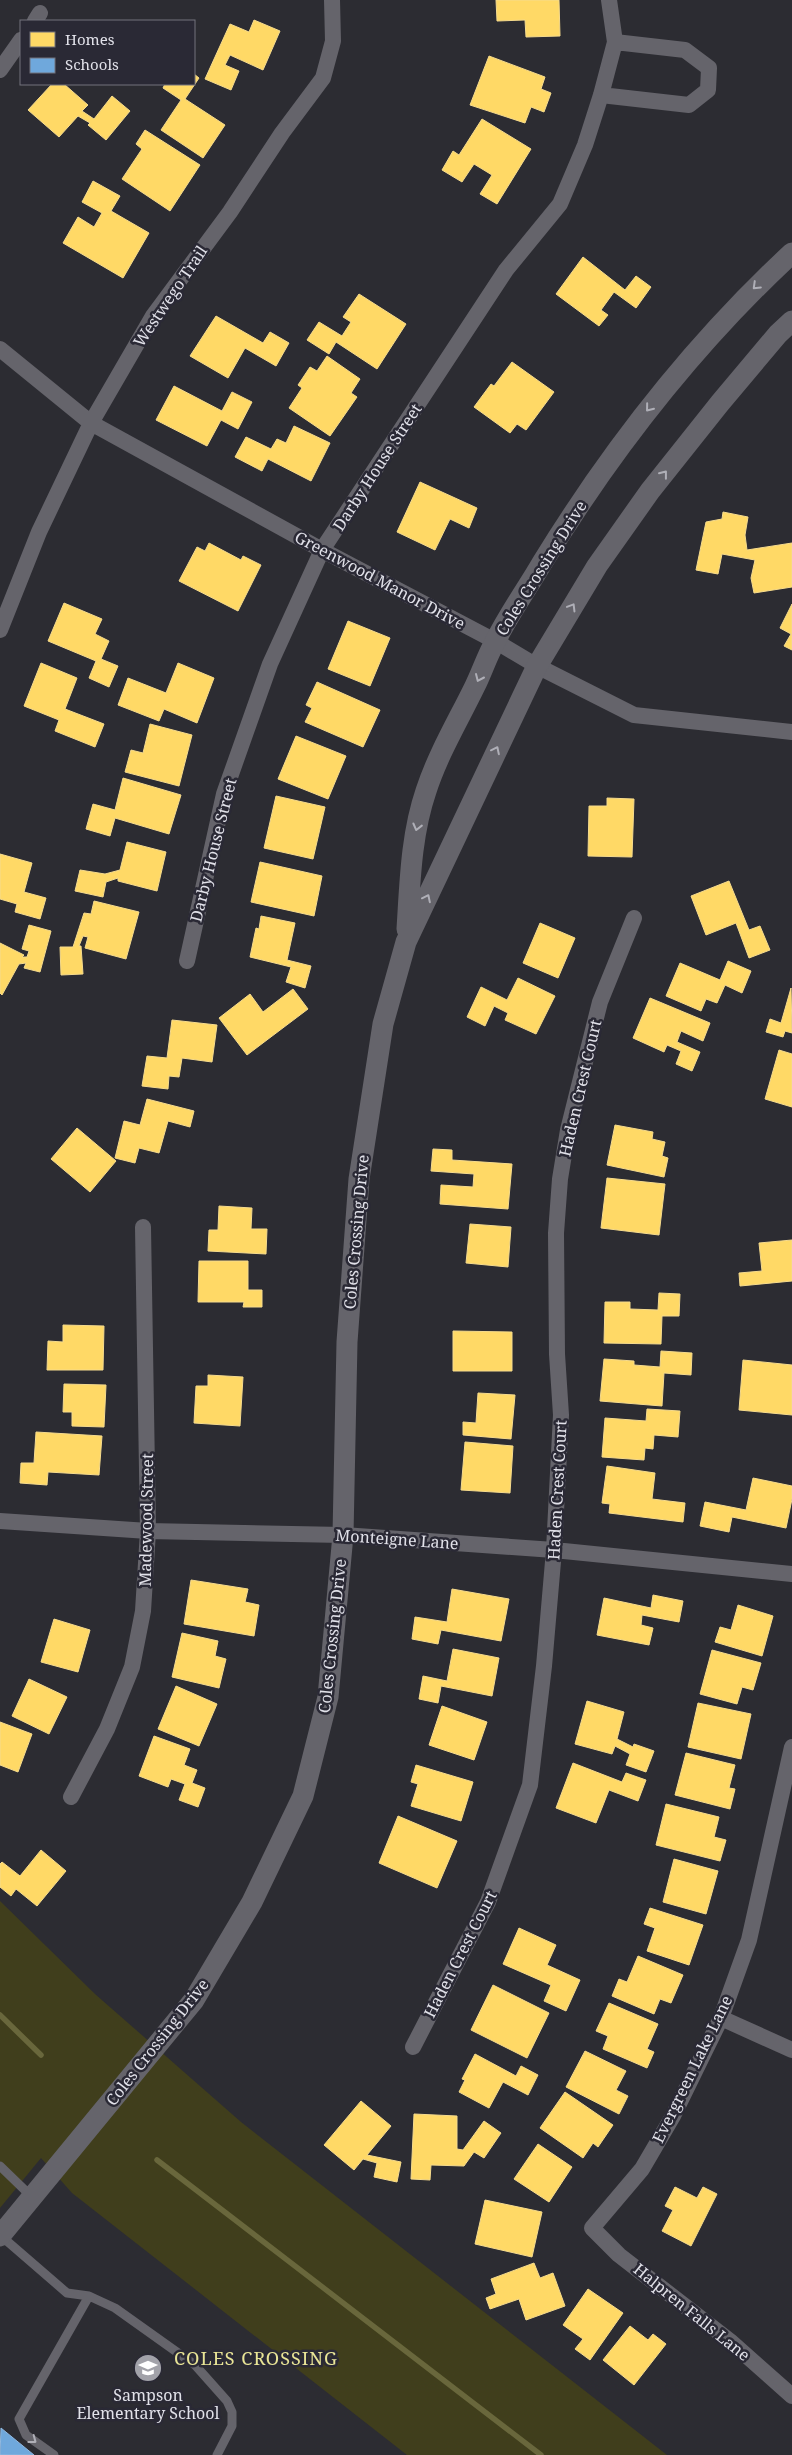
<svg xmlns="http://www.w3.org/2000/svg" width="792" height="2455" viewBox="0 0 792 2455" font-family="'Noto Serif',serif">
<rect width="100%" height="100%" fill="#2c2c32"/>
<path fill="#403e1c" d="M0,1901L95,1994L241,2122L667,2455H407L72,2193L41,2158L0,2208Z"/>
<path fill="#ffd966" stroke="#f6db8d" d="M496,0H559L560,36L526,37L525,20L497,21Z
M254,20L280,31L263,70L230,55L225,65L239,71L231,90L205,79L230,24L249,32Z
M489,56L545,77L541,89L551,93L544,112L531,107L525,123L470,105Z
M194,74L199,78L185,99L225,125L203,158L161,130L181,100L163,88L165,84H194Z
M52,84H64L88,105L82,111L94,119L112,96L130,111L106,140L88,125L90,123L78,116L59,137L28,110Z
M482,119L531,149L497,204L480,194L492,175L474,164L462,182L442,170L453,151L459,155Z
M145,130L200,165L170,211L122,179L142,149L136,144Z
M93,181L120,196L111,211L149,233L123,278L63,243L78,217L94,227L102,213L82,202Z
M583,257L625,290L636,276L651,287L636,308L614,292L601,310L608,315L599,326L556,294Z
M359,294L406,324L377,369L336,342L329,354L307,340L319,322L342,336L351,322L343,317Z
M216,316L263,343L270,332L289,343L276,366L245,348L228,378L190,356Z
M327,356L360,379L351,393L357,397L330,436L289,408L302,388L298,385L310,367L317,371Z
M512,362L554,392L526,430L517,424L510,433L474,407L491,384L494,386Z
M174,386L222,411L232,392L252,402L238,429L221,420L207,446L156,420Z
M294,426L330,443L311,481L268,459L262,471L235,457L246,437L271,449L277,439L286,443Z
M420,482L477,508L469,528L450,519L435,550L397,532Z
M723,512L748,517L745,535L747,550L792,543V587L754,593L751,578L755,560L722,554L718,574L696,570L706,522L722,519Z
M209,543L241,560L243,556L261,565L238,611L179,581L197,547L205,551Z
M64,603L102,619L95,634L109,641L101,659L118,666L109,687L89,678L96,661L48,641Z
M792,604V650L784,646L791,634L780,628Z
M348,621L390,638L370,686L328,669Z
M41,663L77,678L65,709L104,724L95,747L55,731L59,720L24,706Z
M178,663L214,678L197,723L164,709L159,721L118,705L128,678L166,693Z
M317,682L380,710L363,747L305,722L312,708L306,705Z
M150,724L192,735L179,786L125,772L131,750L143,753Z
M296,736L346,756L328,799L278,779Z
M123,778L181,795L169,834L115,818L110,836L86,829L93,804L115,810Z
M276,796L325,807L313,859L264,848Z
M607,798L634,799L632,857L588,856L589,806H607Z
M127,842L166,852L157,891L118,881V878L106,882L103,897L75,891L80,870L105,874L120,870Z
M0,854L32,863L24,892L46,898L40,919L15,912L17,904L0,899Z
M260,862L322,876L314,916L251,902Z
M729,881L749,930L760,926L770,950L749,958L736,923L706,935L691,896Z
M94,901L139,912L126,959L85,948L88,937L83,936L79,946H81L83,974L61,975L60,947H73L84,913L91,914Z
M261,916L295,923L287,960L311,966L305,988L286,982L291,967L250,957L256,928L259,929Z
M540,923L575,938L558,978L523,963Z
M29,925L51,931L40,972L24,968L26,963L19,964L2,995L0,993V943L24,955L22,957H27L29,951L22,949Z
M728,961L751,971L742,993L725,985L717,1003L706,999L701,1011L666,996L680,963L720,980Z
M518,978L555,996L536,1034L505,1020L508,1013L494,1006L485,1026L467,1017L481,987L507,1000Z
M791,988L792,1033L785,1031L783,1037L766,1032L770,1019L781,1023Z
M293,989L308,1009L247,1055L219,1018L250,994L263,1012Z
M650,998L710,1023L703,1041L681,1031L677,1042L700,1052L692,1071L676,1064L681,1051L667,1045L664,1052L633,1038Z
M172,1020L217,1025L212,1062L182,1058L179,1077L169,1076L168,1089L142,1086L147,1056L167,1058Z
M779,1050L792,1054V1107L765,1099Z
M147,1099L194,1111L190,1127L168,1121L159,1153L139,1148L135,1163L115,1158L124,1121L140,1125Z
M615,1125L653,1132L652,1139L665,1142L662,1156L668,1158L664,1177L607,1165Z
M77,1128L116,1161L90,1192L51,1159Z
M433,1149L452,1150V1160L512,1164L508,1209L440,1204L441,1185L473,1187L474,1174L431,1171Z
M607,1178L665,1184L659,1235L601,1228Z
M219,1206L252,1208L251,1229H267L266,1254L208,1251L209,1230H218Z
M470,1224L511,1227L508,1267L466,1263Z
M792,1240V1281L740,1286L739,1273L762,1271L759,1243Z
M199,1261H248V1290H262V1307H243L244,1302H198Z
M659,1293L680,1294L679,1316H662L661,1344L604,1343L605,1302H630V1309L658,1310Z
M63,1325L104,1326L103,1370H47L48,1341L63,1342Z
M453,1331L512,1332V1371H453Z
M661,1351L692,1353L691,1375L664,1373L662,1406L600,1401L604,1359L634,1361V1365L660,1367Z
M743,1360L792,1365V1415L739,1410Z
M208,1375L243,1377L240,1426L194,1423L196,1386H208Z
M64,1384L106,1385L104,1427L72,1426V1412H63Z
M478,1393L515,1395L511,1439L463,1435V1422L476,1423Z
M647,1409L680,1411L678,1437L654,1435L653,1449L645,1448L644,1460L602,1457L605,1418L646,1421Z
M36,1432L102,1436L99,1475L48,1472L47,1485L20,1483L21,1463H34Z
M465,1442L513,1446L510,1493L461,1490Z
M607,1466L655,1473L652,1499L685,1503L683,1522L609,1513L610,1504L602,1503Z
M753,1478L792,1486V1499L786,1528L732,1517L729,1532L700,1526L705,1502L746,1510Z
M191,1580L248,1589L245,1602L259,1605L254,1636L184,1624Z
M452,1589L509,1599L501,1641L441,1630L438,1644L412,1639L415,1617L447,1622Z
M653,1595L683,1601L679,1622L642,1615L641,1625L653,1628L649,1645L597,1635L604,1598L651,1608Z
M738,1605L773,1616L762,1656L715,1642L720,1627L731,1630Z
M54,1619L90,1630L78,1672L41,1662Z
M182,1633L218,1641L215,1656L226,1659L219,1688L172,1677Z
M453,1649L499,1658L492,1696L441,1686L438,1703L419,1699L423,1676L447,1681Z
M712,1650L761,1663L753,1690L742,1687L737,1704L700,1694Z
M29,1679L67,1697L49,1734L12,1716Z
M176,1686L217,1704L199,1746L158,1729Z
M587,1701L624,1712L617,1739L633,1747L634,1744L654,1751L646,1772L626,1765L630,1754L615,1746L612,1754L575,1744Z
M698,1703L751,1714L741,1759L688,1747Z
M442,1706L487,1722L474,1760L429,1745Z
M0,1722L32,1734L18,1772L0,1765Z
M154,1736L190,1749L184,1765L197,1770L192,1783L205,1788L198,1807L179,1800L185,1784L171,1779L168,1787L139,1776Z
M686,1753L735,1765L729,1788L735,1789L730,1809L675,1795Z
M573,1763L622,1782L626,1773L646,1780L638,1801L609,1790L596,1823L556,1808Z
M416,1765L473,1782L461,1821L411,1806L418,1784L411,1782Z
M666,1804L719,1817L714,1837L726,1840L720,1861L656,1845Z
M398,1816L457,1841L437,1888L379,1863Z
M41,1850L66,1871L37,1906L16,1889L11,1896L0,1887V1864L2,1862L20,1876Z
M674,1859L718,1871L706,1914L663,1902Z
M650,1908L703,1925L689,1965L647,1951L655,1928L644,1924Z
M519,1928L556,1945L547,1965L580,1980L566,2011L544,2001L551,1985L503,1964Z
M638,1956L683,1975L671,2003L660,1999L654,2014L612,1996L619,1979L627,1982Z
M493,1985L549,2013L527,2058L471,2030Z
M609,2003L658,2024L647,2049L654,2052L647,2068L603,2049L608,2036L596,2031Z
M585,2051L626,2071L616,2090L628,2096L619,2114L566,2087Z
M475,2054L516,2076L521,2066L538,2075L528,2095L503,2082L489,2108L459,2092L465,2080L462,2079Z
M565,2092L613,2125L598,2147L593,2143L583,2158L540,2128Z
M361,2101L391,2126L367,2155L401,2162L397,2182L374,2177L377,2163L363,2159L354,2170L324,2145Z
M414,2114L457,2116V2149L463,2150L484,2121L501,2133L484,2158L474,2152L464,2166L431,2165L430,2180L411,2179Z
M538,2144L572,2167L549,2202L514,2179Z
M675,2187L697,2198L703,2187L717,2194L691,2246L662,2231L673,2210L665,2206Z
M485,2200L542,2212L532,2257L475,2244Z
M534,2263L540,2278L553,2273L565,2306L526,2320L519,2299L490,2309L486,2298L496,2294L491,2279Z
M588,2289L623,2313L590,2360L575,2349L583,2339L563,2325Z
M630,2326L648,2340L653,2334L666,2344L634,2385L603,2360Z"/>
<path fill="#6fa8dc" stroke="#91b9e0" d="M1,2428L34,2455H0Z"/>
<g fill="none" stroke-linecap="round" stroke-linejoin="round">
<path stroke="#69673c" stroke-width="5.5" d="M0,2015L41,2055
M157,2160L541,2455"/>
<path stroke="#65646b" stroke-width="9" d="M0,2166L32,2197
M1,2236L67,2293L89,2296L115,2308L195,2365L227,2401L232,2412V2426L217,2455
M54,2455L26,2435L19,2419L89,2296"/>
<path stroke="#65646b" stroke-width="16" d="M35,21L40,13
M0,70L21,40
M601,95L689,105L708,90L709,68L685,50L615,42
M0,349L91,423L322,550L495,641L537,666L634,715L792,732
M0,630L39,532L91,423L153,316L230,212L282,133L323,78L333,41L332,0
M187,961L224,794L270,664L322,550L506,270L560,204L585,145L601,95L615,42L609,0
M0,1521L148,1531L343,1535L554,1550L792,1574
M792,1747L749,1940L721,2018L673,2116L642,2169L592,2228L619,2255L730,2341L792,2396
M71,1797L107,1729L132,1667L143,1611L148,1531L143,1227
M721,2018L792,2050
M413,2047L488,1902L530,1785L544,1666L554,1550L561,1415L557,1354L556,1233L560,1179L568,1130L600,1002L634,918"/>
<path stroke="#65646b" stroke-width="21" d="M407,929C410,882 411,835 426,791C438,754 458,721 475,686C482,672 487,656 495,642C508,615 527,589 542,563C612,449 694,344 792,253
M0,2236L194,2000L252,1902L303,1796L328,1697L343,1535L347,1342L359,1179L383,1024L406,942L537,666L597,566L650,491L720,403L778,334L792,321"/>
</g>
<defs><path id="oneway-chevron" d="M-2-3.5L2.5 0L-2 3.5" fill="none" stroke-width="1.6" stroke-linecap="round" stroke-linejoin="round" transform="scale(1.25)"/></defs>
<g stroke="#afafb7">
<use href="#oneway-chevron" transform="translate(756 286) rotate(136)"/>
<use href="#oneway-chevron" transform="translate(649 408) rotate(129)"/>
<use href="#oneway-chevron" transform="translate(664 474) rotate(-52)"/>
<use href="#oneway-chevron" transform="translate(572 607) rotate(-59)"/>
<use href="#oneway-chevron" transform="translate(479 678) rotate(114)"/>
<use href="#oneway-chevron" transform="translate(496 750) rotate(-64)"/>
<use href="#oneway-chevron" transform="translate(417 827) rotate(104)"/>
<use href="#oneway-chevron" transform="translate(427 898) rotate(-64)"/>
<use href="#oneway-chevron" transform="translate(33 2440) rotate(37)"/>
</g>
<defs>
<symbol id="school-disc" viewBox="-11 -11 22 22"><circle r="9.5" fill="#a2a2a9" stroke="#2a2935"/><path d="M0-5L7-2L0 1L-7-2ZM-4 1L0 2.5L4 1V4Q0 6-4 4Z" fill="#fff"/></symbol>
</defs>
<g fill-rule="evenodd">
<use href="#school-disc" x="132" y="2352" width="32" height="32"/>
</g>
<g text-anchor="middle" stroke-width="5" stroke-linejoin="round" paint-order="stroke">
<g font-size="16" fill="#e1e1e9" stroke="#2a2935">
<text transform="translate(170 296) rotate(-56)" y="6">Westwego Trail</text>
<text transform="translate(377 467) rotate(-57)" y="6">Darby House Street</text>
<text transform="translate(541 568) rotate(-58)" y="6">Coles Crossing Drive</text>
<text transform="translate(380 580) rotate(28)" y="6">Greenwood Manor Drive</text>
<text transform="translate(213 850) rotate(-76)" y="6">Darby House Street</text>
<text transform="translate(580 1088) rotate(-77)" y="6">Haden Crest Court</text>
<text transform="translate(356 1232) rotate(-85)" y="6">Coles Crossing Drive</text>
<text transform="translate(557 1490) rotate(-87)" y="6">Haden Crest Court</text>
<text transform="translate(146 1520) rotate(-89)" y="6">Madewood Street</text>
<text transform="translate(397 1539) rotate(4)" y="6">Monteigne Lane</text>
<text transform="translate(332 1636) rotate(-84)" y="6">Coles Crossing Drive</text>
<text transform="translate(460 1954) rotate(-63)" y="6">Haden Crest Court</text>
<text transform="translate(157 2042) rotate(-52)" y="6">Coles Crossing Drive</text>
<text transform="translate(692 2069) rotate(-64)" y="6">Evergreen Lake Lane</text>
<text transform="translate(692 2312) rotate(39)" y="6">Halpren Falls Lane</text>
</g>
<g font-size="16" fill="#e1e1e9" stroke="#2a2935">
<text x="148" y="2401">Sampson<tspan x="148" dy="18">Elementary School</tspan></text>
</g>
<g font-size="18" letter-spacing="1" fill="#e9e596" stroke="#2a2935">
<text x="256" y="2365">COLES CROSSING</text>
</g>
</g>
<rect x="20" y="20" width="175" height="65" fill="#2a2935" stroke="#73737d"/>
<rect x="30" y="32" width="25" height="15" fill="#ffd966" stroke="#73737d"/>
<text x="65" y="45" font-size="15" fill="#e1e1e9">Homes</text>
<rect x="30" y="58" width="25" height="15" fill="#6fa8dc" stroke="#73737d"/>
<text x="65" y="70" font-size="15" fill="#e1e1e9">Schools</text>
</svg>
